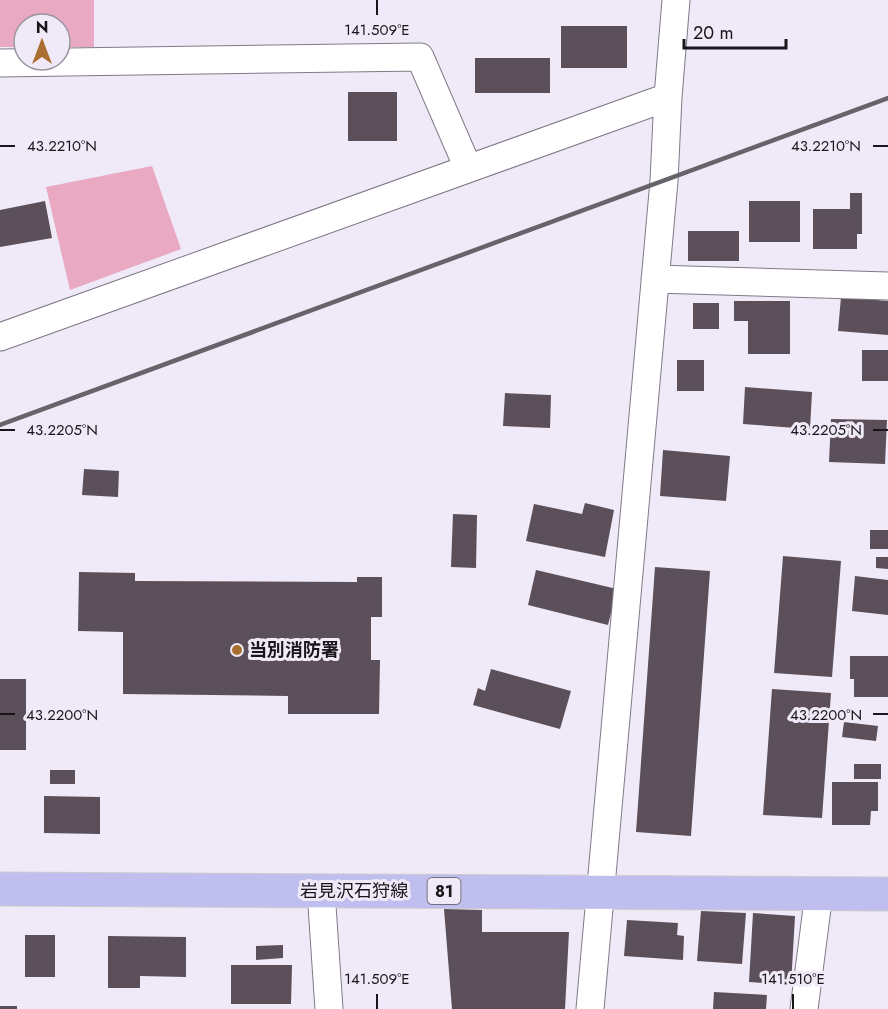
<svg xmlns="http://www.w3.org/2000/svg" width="888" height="1009" viewBox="0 0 888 1009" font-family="Jost,'Noto Sans JP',sans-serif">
<rect width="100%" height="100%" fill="#f0e9f7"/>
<path fill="#eaa9c2" d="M0,0H94V47H60V24H24V47H0Z
M152,166L181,249L70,290L46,187Z"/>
<path fill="#5b4f59" d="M561,26H627V68H561Z
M475,58H550V93H475Z
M348,92H397V141H348Z
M850,193H862V234H857V249H813V209H850Z
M45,201L52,238L0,247V210Z
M749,201H800V242H749Z
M688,231H739V261H688Z
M841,297L888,301V335L838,331Z
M734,301H790V354H748V321H734Z
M693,303H719V329H693Z
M862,350H888V381H862Z
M677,360H704V391H677Z
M745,387L812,392L810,429L743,424Z
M505,393L551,395L550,428L503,426Z
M831,419L887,420L885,464L829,462Z
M663,450L730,456L726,501L660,496Z
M84,469L119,471L118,497L82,495Z
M585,503L614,510L605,557L526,541L534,504L582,514Z
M453,514L477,515L476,568L451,567Z
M870,530H888V549H870Z
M783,556L841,561L832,677L774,673Z
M876,557H888V569L876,568Z
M655,567L710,571L691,836L636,832Z
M536,570L617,589L608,625L528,605Z
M79,572L135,573V581L357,582V577H382V617H371V660H380L379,714H288V696L123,694V632L78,631Z
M855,576L888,580V615L852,611Z
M850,656H888V697H854V679H850Z
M491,669L571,691L560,729L473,705L478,688L485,691Z
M0,679H26V750H0Z
M772,689L831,693L822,818L763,815Z
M844,722L878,726L876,741L842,737Z
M854,764H881V779H854Z
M50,770H75V784H50Z
M832,782H878V811H871L870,825H832Z
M44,796L100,797V834L44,833Z
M444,909L482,910V932H569L565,1009H452Z
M701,911L746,913L742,964L697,961Z
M753,913L795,916L791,985L749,982Z
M627,920L678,923L677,935L684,936L683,960L624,956Z
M25,935H55V977H25Z
M108,936L186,937V977L140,976V988H108Z
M283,945V958L256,960V946Z
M231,965H292L291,1004H231Z
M714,992L767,995L766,1009H713Z
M0,1006H17V1009H0Z"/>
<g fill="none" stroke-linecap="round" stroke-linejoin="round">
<defs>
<path id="minor" d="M0,63L420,57L468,168
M655,279L888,286
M0,337L668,97L676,0
M321,891L329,1009
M590,1009L664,181L668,97
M804,1009L819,893"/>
<path id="primary" d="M0,889L888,894"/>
</defs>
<use href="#minor" stroke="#807987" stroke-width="29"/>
<use href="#primary" stroke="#cccccd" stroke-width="35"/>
<use href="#minor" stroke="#fff" stroke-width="27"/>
<use href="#primary" stroke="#c0beee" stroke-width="33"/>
<path stroke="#67636b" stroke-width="4.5" d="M0,425L888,98"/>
</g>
<path fill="none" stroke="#18161b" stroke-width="2" d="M377,0V15M0,146H15M873,146H888M0,430H15M873,430H888M0,714H15M873,714H888M377,994V1009M793,994V1009"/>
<circle fill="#aa6f30" stroke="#f0e9f7" stroke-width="2" cx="237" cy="650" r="6"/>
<g text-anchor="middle" stroke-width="6" stroke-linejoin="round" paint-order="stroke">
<rect fill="#f0e9f7" stroke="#59555d" stroke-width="1.5" x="427.5" y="878" width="33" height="26" rx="4.5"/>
<g font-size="16" font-weight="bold" fill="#18161b">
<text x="444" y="897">81</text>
</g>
<g font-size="18" font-weight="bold" fill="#18161b" stroke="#f0e9f7" text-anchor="start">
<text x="249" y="656">当別消防署</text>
</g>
<g font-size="18" fill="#18161b" stroke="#f0e9f7">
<text x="354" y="897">岩見沢石狩線</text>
</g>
</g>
<g font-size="15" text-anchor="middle" fill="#18161b" stroke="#f0e9f7" stroke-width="6" stroke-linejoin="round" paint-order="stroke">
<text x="377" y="35">141.509°E</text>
<text x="62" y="151">43.2210°N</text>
<text x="826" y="151">43.2210°N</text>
<text x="62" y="435">43.2205°N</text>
<text x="826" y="435">43.2205°N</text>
<text x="62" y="720">43.2200°N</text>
<text x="826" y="720">43.2200°N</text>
<text x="377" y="984">141.509°E</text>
<text x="793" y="984">141.510°E</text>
</g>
<g transform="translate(42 42)"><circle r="28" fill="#f0e9f7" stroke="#9a959f" stroke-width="1.5"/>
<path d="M0-4.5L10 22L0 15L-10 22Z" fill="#aa6f30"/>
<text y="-9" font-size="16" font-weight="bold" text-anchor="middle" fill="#18161b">N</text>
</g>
<path d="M684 39v9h102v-9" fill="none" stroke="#18161b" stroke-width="3"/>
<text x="693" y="39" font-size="18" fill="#18161b" stroke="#f0e9f7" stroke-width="4.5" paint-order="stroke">20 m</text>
</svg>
